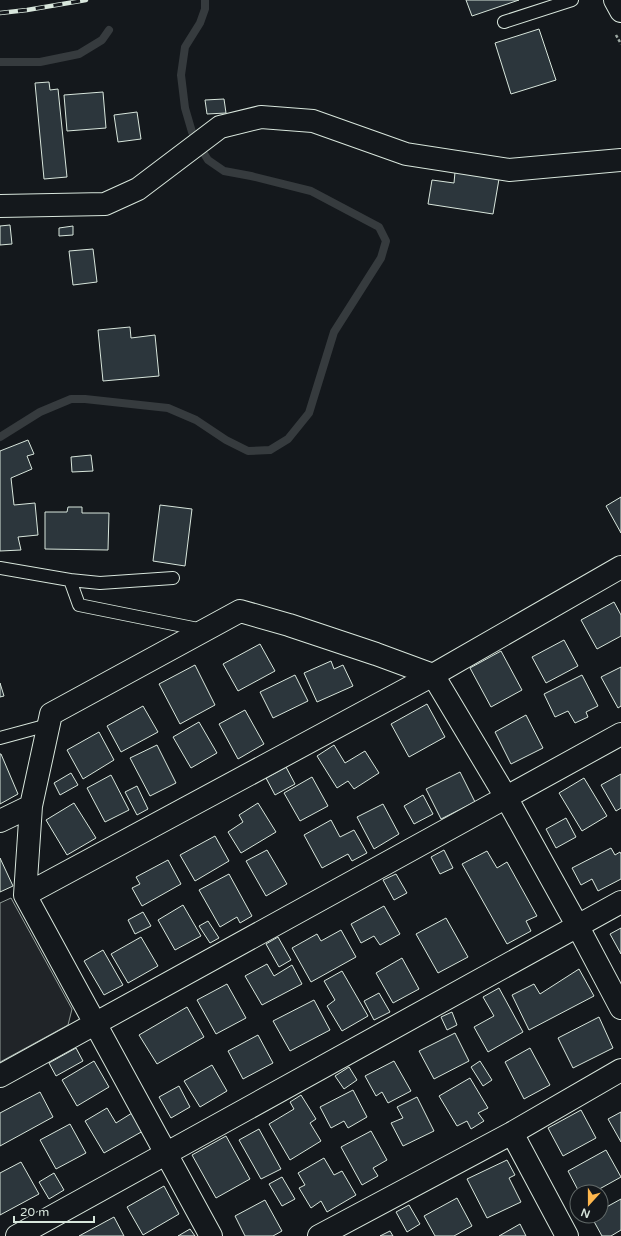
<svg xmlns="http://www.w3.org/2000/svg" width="621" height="1236" viewBox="0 0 621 1236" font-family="'Varela Round',sans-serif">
<rect width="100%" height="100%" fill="#14181c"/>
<path fill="#202428" stroke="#939e99" d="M11,898L72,1009L68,1025L0,1062V903Z"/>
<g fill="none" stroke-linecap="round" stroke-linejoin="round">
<path stroke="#363b3e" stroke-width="8" d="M0,62H40L79,54L102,40L109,30
M192,132L185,108L181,75L185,47L200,23L205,9V0
M0,437L40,412L71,399H85L168,408L196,420L226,440L248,451L270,450L288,439L309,413L334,332L381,258L386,241L379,227L311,191L251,176L224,171L208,160L203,152"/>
</g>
<path fill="#2c363c" stroke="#d8e6dc" d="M466,0H519L472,16Z
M539,29L556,80L511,94L495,43Z
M49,82L50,90L58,89L67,177L44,179L35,83Z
M103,92L106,128L67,131L64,95Z
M224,99L226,113L207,114L205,100Z
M137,112L141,139L118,142L114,115Z
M455,172L499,179L493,214L428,204L432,180L454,183Z
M10,225L12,244L0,245V226Z
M73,226V235L59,236V228Z
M93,249L97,282L73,285L69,251Z
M130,327L131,338L155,335L159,376L103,381L98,330Z
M28,440L34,454L27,456L32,469L11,478L14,505L35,503L38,535L18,537L21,550L0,551V451Z
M91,455L93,471L72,472L71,457Z
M621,497V533L606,506Z
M160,505L192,509L185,566L153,561Z
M68,507H82V513H109L108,550L45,549V512H67Z
M614,602L621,615V636L597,649L581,620Z
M564,640L578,666L546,683L532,657Z
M260,644L275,671L238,691L223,664Z
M501,651L522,690L491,707L470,668Z
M331,661L334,669L343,665L353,686L317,702L304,673Z
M195,665L215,705L180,724L159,684Z
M621,667V706L618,708L601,677Z
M295,675L308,701L273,718L260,692Z
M582,675L598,706L586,712L588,717L575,723L568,711L555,717L544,694Z
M0,683L4,696L0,697Z
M427,704L445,737L409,757L391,724Z
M143,706L158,732L121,752L107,726Z
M245,710L264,744L238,759L219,724Z
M526,715L543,748L511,764L495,732Z
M199,722L217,753L191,768L173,737Z
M99,732L114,760L83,779L67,750Z
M157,745L176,783L150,796L130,758Z
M334,745L345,763L365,751L379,773L354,789L348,781L337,788L317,756Z
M0,754H1L18,794L0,804Z
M286,767L295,784L275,795L266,778Z
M460,772L475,802L441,819L426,789Z
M71,773L78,785L60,795L54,783Z
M621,774V808L616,811L601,785Z
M111,775L129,810L105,822L87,788Z
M312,777L328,806L300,821L284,793Z
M584,778L607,816L582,831L559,793Z
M137,786L148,809L137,815L125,792Z
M423,795L433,814L414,824L404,806Z
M74,803L96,838L67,855L46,820Z
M258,803L276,832L241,853L228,832L243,822L239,815Z
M383,804L399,834L374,849L357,817Z
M566,818L576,837L556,848L546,829Z
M331,820L340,837L354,830L367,853L352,861L348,854L322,868L304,835Z
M215,836L229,861L195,881L180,855Z
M611,848L615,855L620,852L621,854V879L598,891L592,879L581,885L572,868Z
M267,850L287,884L266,896L246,861Z
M444,850L453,868L440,874L431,857Z
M487,851L497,868L507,862L537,916L526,921L531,931L507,944L462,864Z
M0,858L13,886L0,892Z
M168,860L181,884L142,906L132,888L140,884L136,877Z
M229,874L252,916L240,923L237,917L220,927L199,890Z
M396,874L407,893L394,900L383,880Z
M183,905L201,936L175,950L158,920Z
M384,906L400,934L380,945L374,936L361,943L351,924Z
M143,912L151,926L135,934L128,920Z
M446,918L468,957L438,973L416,934Z
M208,921L219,938L210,943L199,926Z
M621,928V954L610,934Z
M341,930L356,957L311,982L292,948L317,934L321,941Z
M141,937L158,966L128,983L111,954Z
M278,937L291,960L279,967L266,944Z
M103,950L123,985L104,995L84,961Z
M402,958L419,989L393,1003L376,973Z
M267,964L274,976L292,965L302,984L262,1005L245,976Z
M579,969L594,996L529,1030L512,995L534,984L540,994Z
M342,971L368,1016L342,1031L327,1006L335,1000L324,981Z
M227,984L246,1018L216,1034L197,1000Z
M499,988L523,1032L488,1052L474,1027L494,1016L483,997Z
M379,993L390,1012L374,1020L364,1001Z
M314,1000L330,1030L290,1051L273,1021Z
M187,1007L204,1037L157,1064L139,1035Z
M452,1012L457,1025L447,1030L441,1017Z
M599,1017L613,1048L573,1068L558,1038Z
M455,1033L469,1061L434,1079L419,1051Z
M258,1035L273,1063L243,1079L228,1051Z
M76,1048L83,1061L56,1076L49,1063Z
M530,1048L550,1085L524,1099L505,1062Z
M94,1061L109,1087L77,1106L62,1080Z
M394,1061L411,1091L388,1103L382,1092L376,1096L365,1076Z
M480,1061L492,1080L483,1086L471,1067Z
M212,1065L227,1091L200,1107L184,1081Z
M349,1067L357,1080L344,1089L335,1076Z
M470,1078L488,1108L478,1113L484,1121L471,1129L467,1121L457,1126L439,1096Z
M179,1086L190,1107L171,1118L159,1097Z
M353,1090L367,1117L348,1128L344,1121L331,1128L320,1107Z
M40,1092L53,1117L0,1146V1113Z
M301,1095L316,1119L310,1123L321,1141L290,1160L269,1124L294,1109L290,1102Z
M417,1097L434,1131L403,1146L391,1123L403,1118L397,1107Z
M107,1108L116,1123L132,1113L143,1131L104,1153L85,1121Z
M581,1110L596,1138L563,1156L548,1128Z
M621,1112V1142L608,1119Z
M70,1124L86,1153L56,1169L40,1140Z
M259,1129L281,1169L261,1179L239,1140Z
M371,1131L387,1160L373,1168L378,1176L362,1185L341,1147Z
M226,1136L250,1179L216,1198L192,1155Z
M606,1150L621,1177L594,1192H579L568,1171Z
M324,1158L334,1175L342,1171L356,1195L327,1212L321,1201L311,1208L299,1188L305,1185L298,1173Z
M507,1160L515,1175L509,1178L521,1202L487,1218L467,1179Z
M21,1162L39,1194L0,1215V1173Z
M54,1173L64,1190L49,1199L39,1182Z
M282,1177L295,1199L282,1206L269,1184Z
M164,1186L179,1214L143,1235L127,1207Z
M457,1198L472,1226L454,1236H435L424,1216Z
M621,1199V1230L611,1236H602L591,1216H601V1210Z
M265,1200L282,1231L273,1236H245L235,1216Z
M409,1205L420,1224L407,1232L396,1212Z
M114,1217L124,1236H79Z
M520,1224L526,1236H499Z
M190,1229L195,1236H178Z
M390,1231L393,1236H380Z"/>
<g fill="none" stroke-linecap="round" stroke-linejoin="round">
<defs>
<path id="service" d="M504,22L572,0
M0,568L70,580L79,605L203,630
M70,580L100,583L173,578
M0,738L48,725"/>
<path id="minor" d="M0,206L105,204L138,189L220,127L261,117L313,121L406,154L509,170L621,160
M0,821L31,806
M25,895L433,675L621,567
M0,1076L621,734
M512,1133L567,1236
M17,1236L621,902
M211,1236L25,895L31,806L51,714L240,611L289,625L376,654L433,675L506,797L577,925L621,1008
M319,1236L512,1133L621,1070"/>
<path id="trunk" d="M615,0L621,11"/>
</defs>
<use href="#service" stroke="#d8e6dc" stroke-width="14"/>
<use href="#minor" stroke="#d8e6dc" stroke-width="24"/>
<use href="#trunk" stroke="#d8e6dc" stroke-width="24"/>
<path stroke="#9da8a2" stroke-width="2.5" stroke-dasharray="3 2" stroke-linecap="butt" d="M616,35L621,44"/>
<use href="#service" stroke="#14181c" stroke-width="12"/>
<use href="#minor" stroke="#14181c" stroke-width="22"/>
<use href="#trunk" stroke="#14181c" stroke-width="22"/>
<defs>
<path id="rail" d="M0,13L27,10L86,0"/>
</defs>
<use href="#rail" stroke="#d8e6dc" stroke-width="4.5"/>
<use href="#rail" stroke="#14181c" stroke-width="3" stroke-dasharray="9" stroke-linecap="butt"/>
</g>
<g transform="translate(589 1204) rotate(201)"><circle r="19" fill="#14181c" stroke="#626a69"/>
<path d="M0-3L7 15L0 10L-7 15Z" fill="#ffb74d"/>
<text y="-6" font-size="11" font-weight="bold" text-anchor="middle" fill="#d8e6dc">N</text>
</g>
<path d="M14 1216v6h80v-6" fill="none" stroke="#d8e6dc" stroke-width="2"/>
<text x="20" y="1216" font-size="12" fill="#d8e6dc" stroke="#14181c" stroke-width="3" paint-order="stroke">20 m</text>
</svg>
